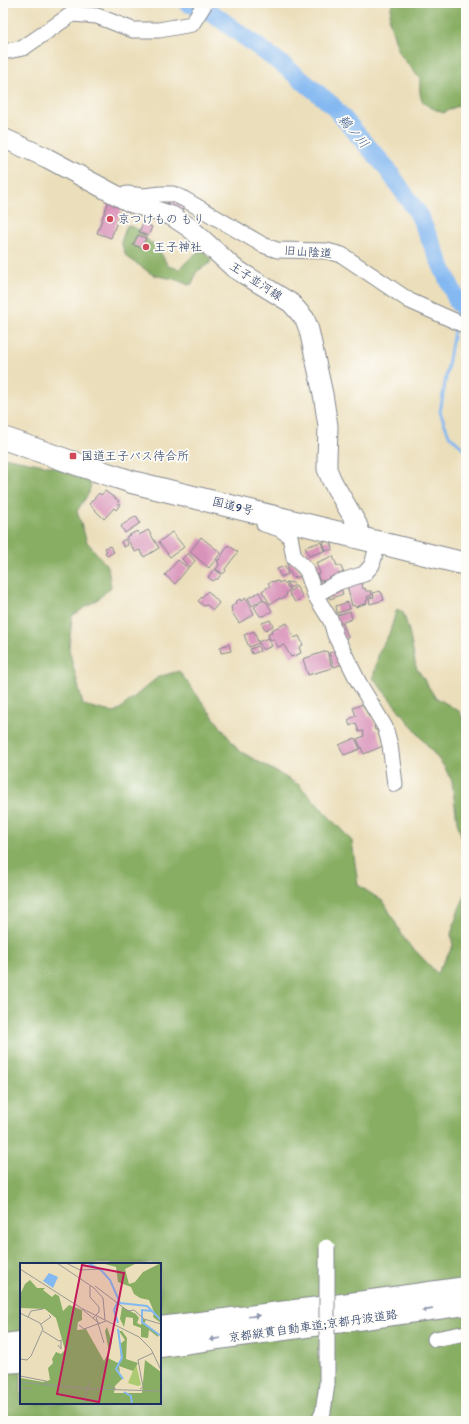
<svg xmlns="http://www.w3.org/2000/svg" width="469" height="1424" viewBox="0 0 469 1424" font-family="Itim,'Klee One',sans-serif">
<rect width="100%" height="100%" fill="#fdfcf7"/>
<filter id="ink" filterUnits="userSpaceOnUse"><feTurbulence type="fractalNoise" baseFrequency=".025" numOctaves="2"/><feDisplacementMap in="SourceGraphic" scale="8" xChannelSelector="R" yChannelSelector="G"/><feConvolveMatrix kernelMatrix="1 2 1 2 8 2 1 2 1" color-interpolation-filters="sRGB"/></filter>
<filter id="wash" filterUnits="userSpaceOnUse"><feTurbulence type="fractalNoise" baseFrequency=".012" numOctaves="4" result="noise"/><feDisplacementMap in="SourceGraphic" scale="16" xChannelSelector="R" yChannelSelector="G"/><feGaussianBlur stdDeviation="0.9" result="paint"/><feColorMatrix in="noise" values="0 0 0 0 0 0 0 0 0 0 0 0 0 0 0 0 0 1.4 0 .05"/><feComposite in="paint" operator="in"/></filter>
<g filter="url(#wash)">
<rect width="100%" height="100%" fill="#ebdeba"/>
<path fill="#88ae63" stroke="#526e60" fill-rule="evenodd" d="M392,3H466V102L443,113C421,103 419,103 420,79L399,53L389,20Z
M127,225L142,231L148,241L157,246L168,266L179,269L196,253L203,251L211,259L210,263L196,272L193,283L189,285L174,279L153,275L126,256L121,242Z
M3,457L54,467L91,483L89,493L77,511L87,542L108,567L111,587L98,599L72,616L69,649L83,705L115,713L158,677L179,671L238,750L299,785L352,841L358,885L384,902L405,940L437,973L453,946L451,934L459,909L466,894V1421H3ZM21,1264H160V1403H21Z
M397,609L403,612L409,631L416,667L435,697L459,711L466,724V850L457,822L452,781L443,765L373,678L379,652L389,634Z"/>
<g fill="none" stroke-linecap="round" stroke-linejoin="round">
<path stroke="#83b8f1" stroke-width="3" d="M456,316L458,303
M455,325L440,412L449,435L466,451"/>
<path stroke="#83b8f1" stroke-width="18" d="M187,3L212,13L287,68L331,104L385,166L418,213L458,303L466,308"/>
</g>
<g id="blocks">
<path fill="#d993ba" d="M171,197L185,206L179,214L166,206Z
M109,200L123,205L111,238L97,233Z
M143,223L152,227L148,236L139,232Z
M138,235L146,238L142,248L133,245Z
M105,491L119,501L118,503L120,505L116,510L114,508L104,519L89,504L99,493L101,495Z
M136,516L140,523L125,533L121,526Z
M148,530L159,548L144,557L140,550L135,552L126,537L137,531L139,535Z
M172,532L184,547L170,557L159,542Z
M201,537L221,553L209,568L190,552Z
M125,539L128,545L124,547L121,542Z
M328,540L331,541L333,549L326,551L323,542Z
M321,542L324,551L309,556L305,547Z
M228,545L238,552L225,569L226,571L223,574L216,569L219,565L217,560H219Z
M110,546L114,552L107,556L105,552L107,551L105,548Z
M188,553L195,561L189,567L182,559Z
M333,556L337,566L340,565L345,575L325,584L323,580L320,581L317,575L320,573L316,563Z
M178,560L188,568L175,584L165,575Z
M292,562L303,576L293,578L289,571L287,564Z
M285,566L288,574L281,577L277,569Z
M214,569L221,574L218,579H216L213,581L208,577Z
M361,580L363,589L365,588L366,591H371L372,595L367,597L368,600L366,601L367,603L355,607L354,605L352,606L347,585Z
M273,581V582L278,581L279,583L283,581L290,590L286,593L287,595L282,599L280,598L270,604L262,591L270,586L268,583Z
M286,582L293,583L295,585L290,588Z
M296,586L303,597L295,602L289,593Z
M340,586L343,594L330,599L329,597H327L325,592Z
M208,591L219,603L213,610L207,605L204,606L198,601Z
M380,591L381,593H382L384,600L370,604L369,598L374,597L373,593Z
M259,592L263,599L252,606L248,598Z
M246,598L254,614L239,623L231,611L232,610L231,607L236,603L235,602L240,599L241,601Z
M264,600L265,602L266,601L272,611L263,616H260L254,607Z
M348,602L350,609L337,613L336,606Z
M350,611L352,619L338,624L335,616Z
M270,620L273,626L265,630L262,623Z
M287,623L294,638L299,636L303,645L299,647L301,653L291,657L284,645L278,647L274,639L270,640L268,634L272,633L271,630Z
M343,623L348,637L343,639L338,625Z
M254,631L258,642L268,638L272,646L263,650L259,643L249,647L244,635Z
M229,644L231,651L221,653L220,647Z
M258,646L260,651L252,654L250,649Z
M338,650L343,664L334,667L329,653Z
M327,651L332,668L308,675L303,659Z
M363,704L369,717L371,716L375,725L374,727L375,730H377L383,746L364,754L357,739L364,736L363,731L359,732L356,723L350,726L348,720L356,716L353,708Z
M355,738L360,749L344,755L339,745Z"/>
</g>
</g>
<g filter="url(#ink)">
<use href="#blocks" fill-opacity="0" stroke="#83868c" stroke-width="1"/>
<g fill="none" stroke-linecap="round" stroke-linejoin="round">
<defs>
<path id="minor" d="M3,52L23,48L72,14L97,16L133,30H159L192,24L205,3
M121,197L127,194L144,196L161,194H173L184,199L263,245L277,250L327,251L342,255L410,301L466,326
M264,524L280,529L290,536L294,558L302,565L307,571L315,595L331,621L335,635L359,683L385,727L390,745L395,784
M315,595L339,582L364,574L372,565L378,543
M435,1339L466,1333
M319,1421L323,1412L327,1384"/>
<path id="major" d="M3,138L47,158L129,202L172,216L190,228L234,268L291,303L305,319L309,330L323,394L328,426L327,460V469L332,481L357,524L362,538"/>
<path id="highway" d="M3,438L77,464L132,482L466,564
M160,1328L350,1304L466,1288
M3,1345L21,1343
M160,1346L466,1304
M3,1362L21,1361"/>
</defs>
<use href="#minor" stroke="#83868c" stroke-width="17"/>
<use href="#major" stroke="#83868c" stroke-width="21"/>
<use href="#highway" stroke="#83868c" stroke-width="24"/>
<use href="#minor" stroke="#fff" stroke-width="15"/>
<use href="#major" stroke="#fff" stroke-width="19"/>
<use href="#highway" stroke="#fff" stroke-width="22"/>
<defs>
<path id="minor-bridge" d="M327,1384V1247"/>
</defs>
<use href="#minor-bridge" stroke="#83868c" stroke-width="17" stroke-linecap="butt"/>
<use href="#minor-bridge" stroke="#fff" stroke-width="15"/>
</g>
<defs><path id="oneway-solid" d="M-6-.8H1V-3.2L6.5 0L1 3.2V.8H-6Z"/></defs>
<g fill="#8d97ae">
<use href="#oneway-solid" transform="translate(427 1310) rotate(172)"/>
<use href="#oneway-solid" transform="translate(254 1316) rotate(-7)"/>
<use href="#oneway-solid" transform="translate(215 1339) rotate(172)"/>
</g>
</g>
<g fill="#d1495b" stroke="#fdfcf7" stroke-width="1.5">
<circle cx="110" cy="219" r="4"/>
<circle cx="146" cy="247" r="4"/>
<rect x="69" y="452" width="8" height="8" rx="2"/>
</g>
<g text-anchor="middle" stroke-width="3.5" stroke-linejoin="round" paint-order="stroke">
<g font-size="12" fill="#1b2f5e" stroke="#fdfcf7" text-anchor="start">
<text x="118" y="223">京つけもの もり</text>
<text x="154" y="251">王子神社</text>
<text x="81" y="460">国道王子バス待合所</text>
</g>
<g font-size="12" fill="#1b2f5e" stroke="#fdfcf7">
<text transform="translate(308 252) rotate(4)" y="4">旧山陰道</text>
<text transform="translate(256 281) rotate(33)" y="4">王子並河線</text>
<text transform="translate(233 506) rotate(14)" y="4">国道9号</text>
<text transform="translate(313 1326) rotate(-8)" y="4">京都縦貫自動車道;京都丹波道路</text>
</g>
<g font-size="13" font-style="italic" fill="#3a588a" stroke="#fdfcf7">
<text transform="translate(354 131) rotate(49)" y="5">鵜ノ川</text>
</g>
</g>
<g transform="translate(20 1263)">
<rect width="141" height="141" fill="#ebdeba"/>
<path d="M116,101L121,122L118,123L108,120Z" fill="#abca71"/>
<path d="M81,0H117L105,6L109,21L115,19L123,9L141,0V65V60L133,54L134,49L129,37L120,35L114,31L111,24L98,19L96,4ZM10,17L17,25H25L23,27L32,34L35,31L39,33L43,48L49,42L62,47V57L58,59L57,67L66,66L84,98L89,89L85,68L87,64L92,79L88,95L98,100L101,97L100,81L105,77L99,68H102L107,75L106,96L118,100L113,108L99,103L100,109L96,105L103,115L95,123L94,130H122L125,97L141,109V141H0V115L23,119L30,117L28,105L33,100L32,96L36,89L41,91L45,87L36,55L25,46L1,45L0,32L5,21ZM102,44L116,51L119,55L117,60L121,62L123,56L126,57L124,61L138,71V74L129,67L128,75L121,74V65L113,62V55L106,54L104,64L100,56Z" fill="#88ae63"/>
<path d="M29,10L38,14L33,25L23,18Z" fill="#83b8f1"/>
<path fill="none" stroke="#83b8f1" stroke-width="2" d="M68,0L81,7L90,17L100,40L127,43L132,48M98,38L94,47L98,60M132,48L141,57M132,48L122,47V59L141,73M98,66L102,95L96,106L103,116M104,129L111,133L112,141"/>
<path fill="none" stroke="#989895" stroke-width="1" d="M37,0L74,25L83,35L85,57M46,0L60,7L81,6M0,6L61,45L119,74L131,86L141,107M70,23V34L79,44V49L73,55M75,23L108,48L114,47L124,56L141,61M62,46L80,61M0,50L20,60L23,66L11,93L7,97L0,96M8,54L11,48L23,46M76,54L84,80M21,61L31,54L29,52M59,62L64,66L86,58M23,68L39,78L42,77M38,82L41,86V77M0,113L26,118L27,121M0,119L71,126L141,128M0,124L12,126M83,126L89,122L96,126M120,126L123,124L118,97L133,90M63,141L69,120"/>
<path fill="#c2185b" fill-opacity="0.15" stroke="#c2185b" stroke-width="2" d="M62,2L104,10L79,139L37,131Z"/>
<rect width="141" height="141" fill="none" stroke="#1b2f5e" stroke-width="2"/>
</g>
<rect width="469" height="1424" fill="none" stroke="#fdfcf7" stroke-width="16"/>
</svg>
